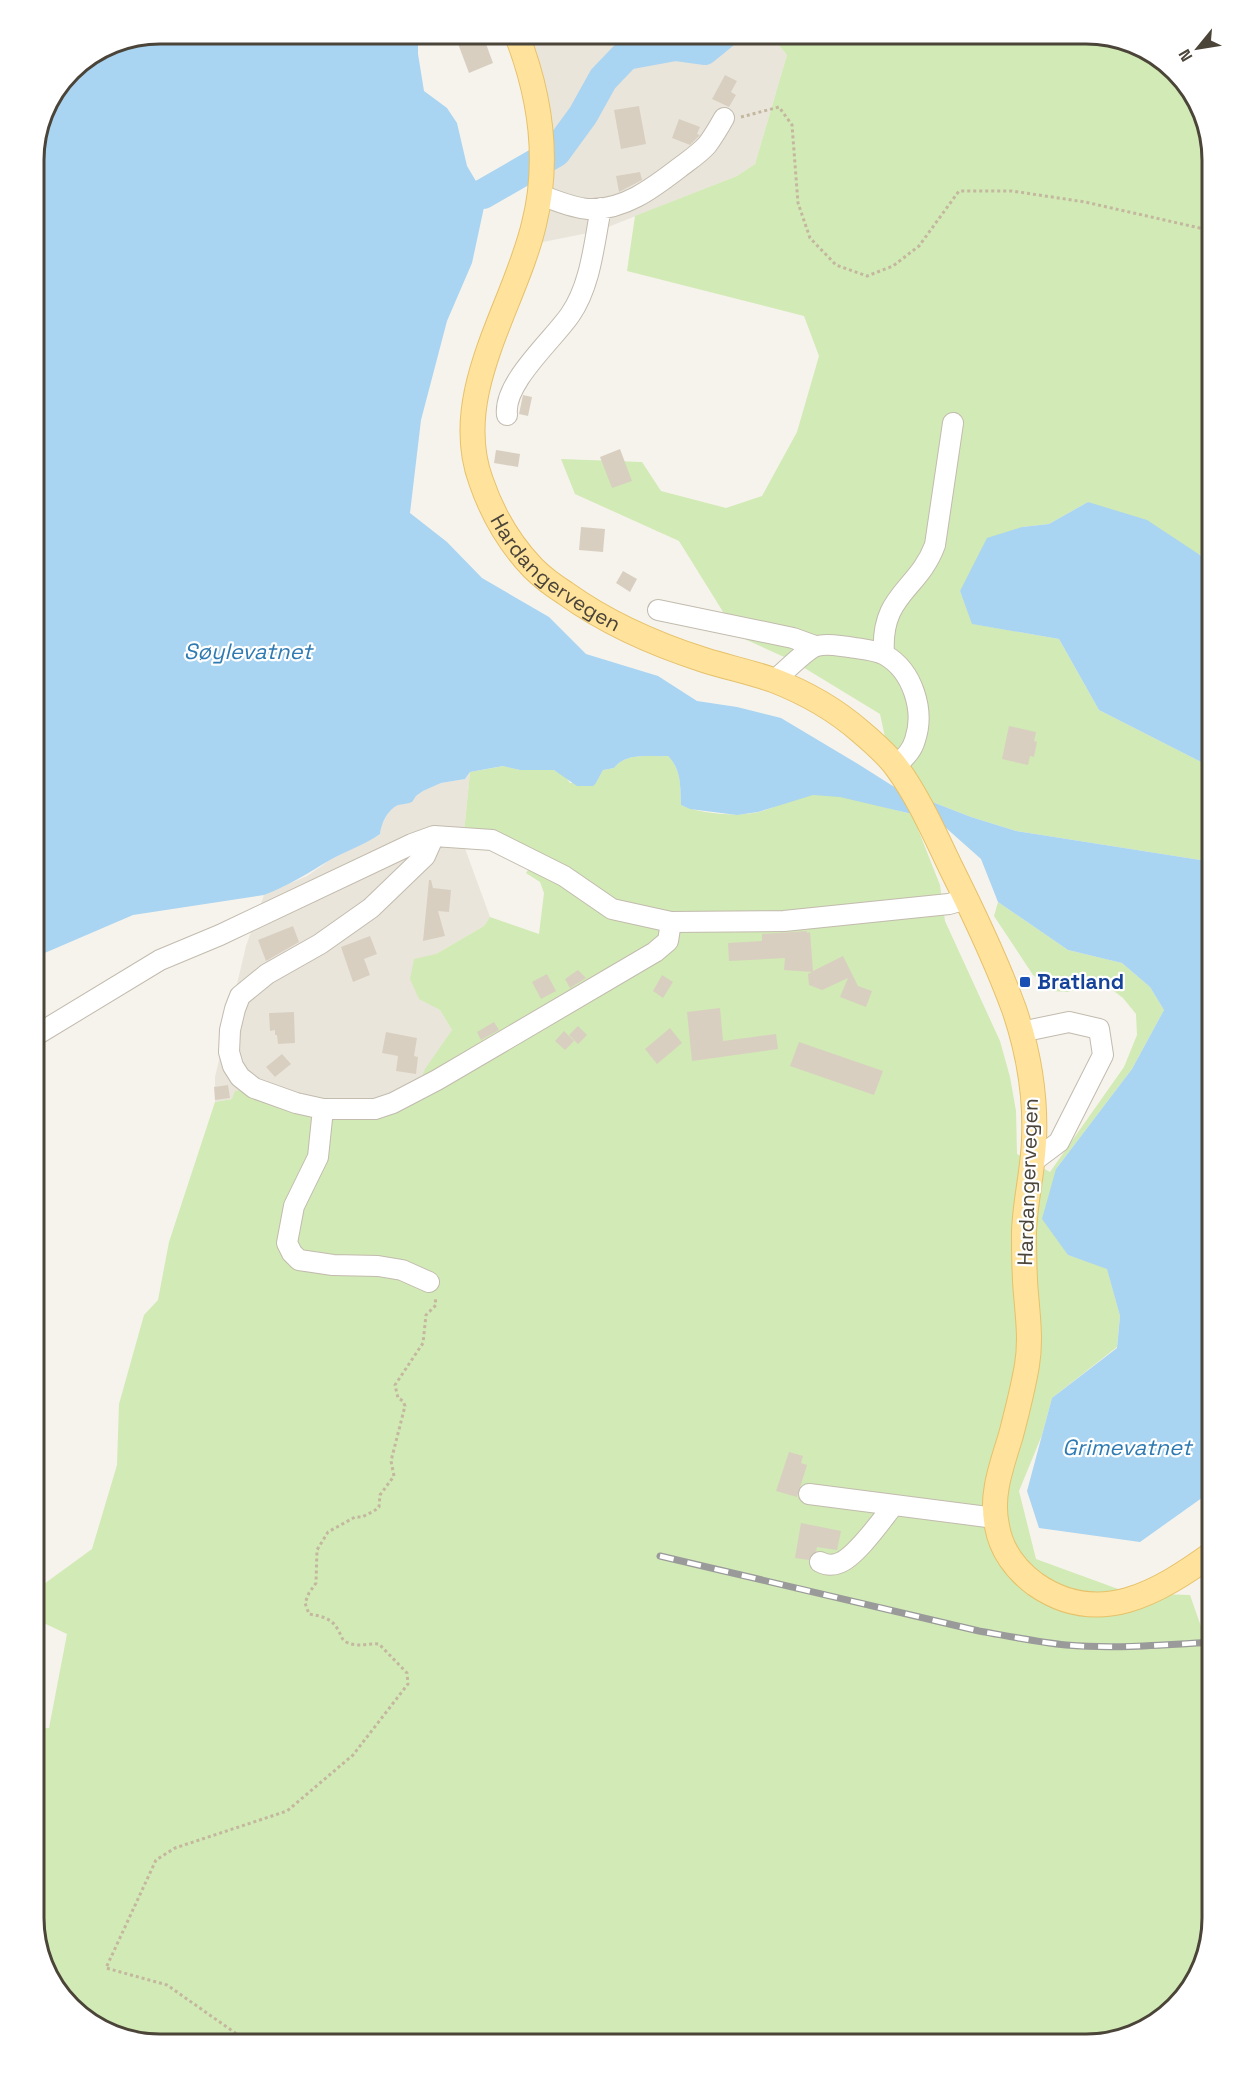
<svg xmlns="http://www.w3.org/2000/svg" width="1246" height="2077" viewBox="0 0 1246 2077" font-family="'Space Grotesk',sans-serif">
<rect width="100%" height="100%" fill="#f6f3ec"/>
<path fill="#eae5da" d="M505,33H769L787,55L755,164L737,176L598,231L533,244L534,132L517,66Z
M470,772L463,843L490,917L484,926L436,954L419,998L440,1010L452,1030L412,1099L397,1110L232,1099L215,1102V1077L246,946L264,895L307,876L330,860L380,834L381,826L390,810L399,804H406L423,791L441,783L465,779Z"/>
<path fill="#d2eab5" d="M769,33H1095L1157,54L1200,104L1213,159V561L1088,502L1049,524L1022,527L960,591L973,624L1059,639L1099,710L1213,768V862L1016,831L971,817L896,788L880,714L793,661L738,636L679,541L575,494L561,459L642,462L661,491L726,508L762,496L797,432L819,356L804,316L627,271L635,216L737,176L755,164L787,55Z
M668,756C682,770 680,786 681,805C701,814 738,817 759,812C777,807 794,798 812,795C838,791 885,808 912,814L940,885L945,921L1000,1041L1010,1077L1016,1111L1017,1154L1050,1172L1124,1067L1137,1035L1136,1014L1123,998L1110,988L1088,986L1068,992L1052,991L1033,975L994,916L998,902L1068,950L1122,963L1150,987L1164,1010L1132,1069L1056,1169L1068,1255L1107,1268L1120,1316L1117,1347L1052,1398L1042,1435L1019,1491L1036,1559L1129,1593L1190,1595L1213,1661V1918L1192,1988L1142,2031L1087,2044H151L89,2023L46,1973L33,1918V1729L49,1728L67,1634L33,1618V1592L92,1549L117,1465L119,1404L144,1315L158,1300L169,1242L215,1102L232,1099L235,1091L245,1089L270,1102L412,1099L425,1069L452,1030L440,1010L419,999L410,979L414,959L436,954L484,926L490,917L539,934L544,893L540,882L526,873L532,864L515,855L463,843L470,772L504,766L520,770H554L565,776L570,783H596L603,770L614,768C626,752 649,757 668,756Z"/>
<path fill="#a9d4f2" d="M159,33H418V54L424,91L447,108L457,123L467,166L486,198L472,263L447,321L421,420L410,513L447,542L482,578L549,617L586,654L658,676L697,701L737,707L781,718L858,764L896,788L971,817L1016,831L1213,862V1490L1140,1542L1039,1528L1027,1491L1052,1398L1117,1348L1120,1316L1107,1269L1068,1255L1042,1219L1056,1169L1132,1069L1164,1010L1150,987L1122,963L1068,950L998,902L981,859L945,827L912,814L840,797L813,795L758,812L737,815L690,809L681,805C680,787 682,770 668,756C649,757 626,752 614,768L603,770L596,783L593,786H577L554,770H520L503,766L470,772L465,779L441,783L423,791L416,796L412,802C407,804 402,804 398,805C387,810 381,824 380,834C364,845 346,851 330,860C308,873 288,886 264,895L133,915L33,958V151L46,104L70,70L111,43Z
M1088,502L1147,520L1203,557L1213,561V768L1099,710L1059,639L972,624L960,591L987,538L1022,527L1049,524Z"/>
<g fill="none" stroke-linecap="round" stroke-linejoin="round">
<path stroke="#a9d4f2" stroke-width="30" d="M675,46L704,50L725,33
M483,194L556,152L583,115L603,79L626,55L675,46L683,33"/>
</g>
<path fill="#d8cfc1" d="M477,33H482L493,63L469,73L457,41Z
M725,75L737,81L731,92L736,95L729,107L712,99Z
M639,106L646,144L621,149L614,110Z
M679,119L700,127L697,134L700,135L690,145L672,138Z
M640,172L642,180L619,192L616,176Z
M523,395L532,397L528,416L519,414Z
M620,449L632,481L612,488L600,457Z
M496,450L520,454L518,467L494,463Z
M581,527L605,529L603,552L579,550Z
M623,571L637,579L630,592L616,583Z
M1009,726L1036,732L1034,741L1037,742L1034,757L1030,756L1028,765L1002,759Z
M429,880H431L433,888L451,890L449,912L438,911L445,936L423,941Z
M293,926L299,942L266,961L258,940Z
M807,931V933L810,932L813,971L843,956L858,986L872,991L866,1007L840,997L848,978L822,990L809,985L808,974L812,972L784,970L785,958L729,961L728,943L762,941V934Z
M370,936L377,954L364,959L370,975L353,982L341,947Z
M578,970L586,978L570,988L565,979Z
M547,974L556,991L541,999L532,982Z
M662,975L673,982L663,998L653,991Z
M720,1008L723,1041L776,1034L778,1049L692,1061L687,1012Z
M294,1012L295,1043L278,1044L277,1035H275V1030L270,1031L269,1013Z
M494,1022L499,1030L481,1040L477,1032Z
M578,1026L587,1035L578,1044L569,1035Z
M670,1028L682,1043L657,1064L645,1049Z
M564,1031L574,1041L565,1050L555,1041Z
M386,1032L417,1038L414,1056L418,1057L416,1074L396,1071L398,1056L382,1053Z
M799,1042L883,1071L874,1095L790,1066Z
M282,1054L291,1064L275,1077L266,1067Z
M228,1085L230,1098L215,1100L214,1087Z
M789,1452L803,1456L801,1463L807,1465L797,1497L776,1491Z
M801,1523L841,1531L837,1550L817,1547L816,1551L809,1560L795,1558Z"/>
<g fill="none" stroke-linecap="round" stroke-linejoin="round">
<defs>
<path id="minor" d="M540,195C555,200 572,208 588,209C623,211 653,188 679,168C688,161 699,154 707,145C713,137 719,127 724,118
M507,415C503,383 552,341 570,315C591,285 594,243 601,208
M658,610L793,638L815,646
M884,654C880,594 918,591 935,545L953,423
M774,681C783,673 808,648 817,646C827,643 839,646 849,647C860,649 876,650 885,655C913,671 925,711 915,740C912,751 904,758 896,766
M434,836L425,856L371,908L320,944L267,974L240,996L235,1009L230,1030L229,1052L233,1066L240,1077L254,1088L296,1103L323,1109H375L393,1103L437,1080L655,952L668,941L671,922
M1021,1032L1069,1022L1099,1029L1103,1055L1059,1142L1031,1163
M33,1037L160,960L220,935L412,844L434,836L492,840L564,876L612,909L671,922L784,921L949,904L967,899
M323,1109L318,1157L294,1206L287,1243L292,1253L299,1260L333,1265L378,1266L402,1270L429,1282
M809,1494L995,1518
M820,1562C826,1565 832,1566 839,1563C856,1557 881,1521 893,1506"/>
<g id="major">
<path id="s1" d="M516,33C540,94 550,160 534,224C515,306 449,394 481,481C492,513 509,543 533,568C542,577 554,586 565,593C608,624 654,644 704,660C726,667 750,672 773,680C804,692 836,710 861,732C874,743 888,755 897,768C919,798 935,835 951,868C974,914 996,960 1014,1009C1028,1050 1036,1096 1034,1140C1033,1171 1025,1201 1024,1232C1024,1252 1024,1273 1026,1294C1028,1318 1031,1341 1027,1365C1023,1389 1017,1412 1011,1435C1002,1465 990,1495 997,1526C1001,1550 1016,1570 1035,1584C1099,1629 1159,1592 1213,1553"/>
</g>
</defs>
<use href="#minor" stroke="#c2bbae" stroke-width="22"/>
<use href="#major" stroke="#e6c16a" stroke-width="26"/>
<path stroke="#c4b79f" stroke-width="3" stroke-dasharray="3 3" stroke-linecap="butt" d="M741,117L779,107L792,125L798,203L810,238L836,265L867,276L893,266L919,246L959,191H1012L1085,202L1213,231
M251,2044L167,1985L106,1968L156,1860L175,1848L287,1811L353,1755L408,1684L407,1673L379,1644C368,1643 358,1648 346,1642C341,1639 341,1634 338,1630C332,1618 321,1616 309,1614L305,1603L309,1593L316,1583L317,1550L328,1532L355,1517H362L374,1511L379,1507L380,1495L394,1476L391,1461L405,1406L403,1401L398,1398L395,1385L423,1343L426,1315L436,1305L435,1297"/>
<use href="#minor" stroke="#fff" stroke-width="20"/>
<use href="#major" stroke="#ffe39c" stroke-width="24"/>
<defs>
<path id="rail" d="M660,1556L979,1631C1008,1636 1037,1642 1066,1645C1115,1649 1164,1645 1213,1642"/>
</defs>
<use href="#rail" stroke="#9a9a9a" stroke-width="7"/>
<use href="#rail" stroke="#fff" stroke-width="4.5" stroke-dasharray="14" stroke-linecap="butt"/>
</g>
<rect fill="#1a4fb4" stroke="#fff" stroke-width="2" x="1019" y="976" width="12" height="12" rx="3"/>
<g text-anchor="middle" stroke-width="4.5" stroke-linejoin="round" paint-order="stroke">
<g font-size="21" fill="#4b4439" stroke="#fff">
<text dy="7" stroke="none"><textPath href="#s1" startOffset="585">Hardangervegen</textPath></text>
<text transform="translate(1028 1182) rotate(-88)" y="7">Hardangervegen</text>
</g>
<g font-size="21" font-weight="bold" fill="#164399" stroke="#fff" text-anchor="start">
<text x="1037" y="989">Bratland</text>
</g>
<g font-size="22" font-style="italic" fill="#2e7ab2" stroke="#fff">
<text x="248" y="659">Søylevatnet</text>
<text x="1127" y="1455">Grimevatnet</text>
</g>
</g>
<path d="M0 0H1246V2077H0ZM160 44H1086A116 116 0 0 1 1202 160V1918A116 116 0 0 1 1086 2034H160A116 116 0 0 1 44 1918V160A116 116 0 0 1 160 44Z" fill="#fff" fill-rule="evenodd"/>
<path fill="none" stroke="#4b4439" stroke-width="3" d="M160 44H1086A116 116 0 0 1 1202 160V1918A116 116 0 0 1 1086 2034H160A116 116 0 0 1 44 1918V160A116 116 0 0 1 160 44Z"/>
<g transform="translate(1198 48) rotate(240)" stroke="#ffffff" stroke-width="4.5" paint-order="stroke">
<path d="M0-4.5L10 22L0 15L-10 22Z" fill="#4b4439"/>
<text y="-9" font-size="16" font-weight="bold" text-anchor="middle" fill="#4b4439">N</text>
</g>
</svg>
